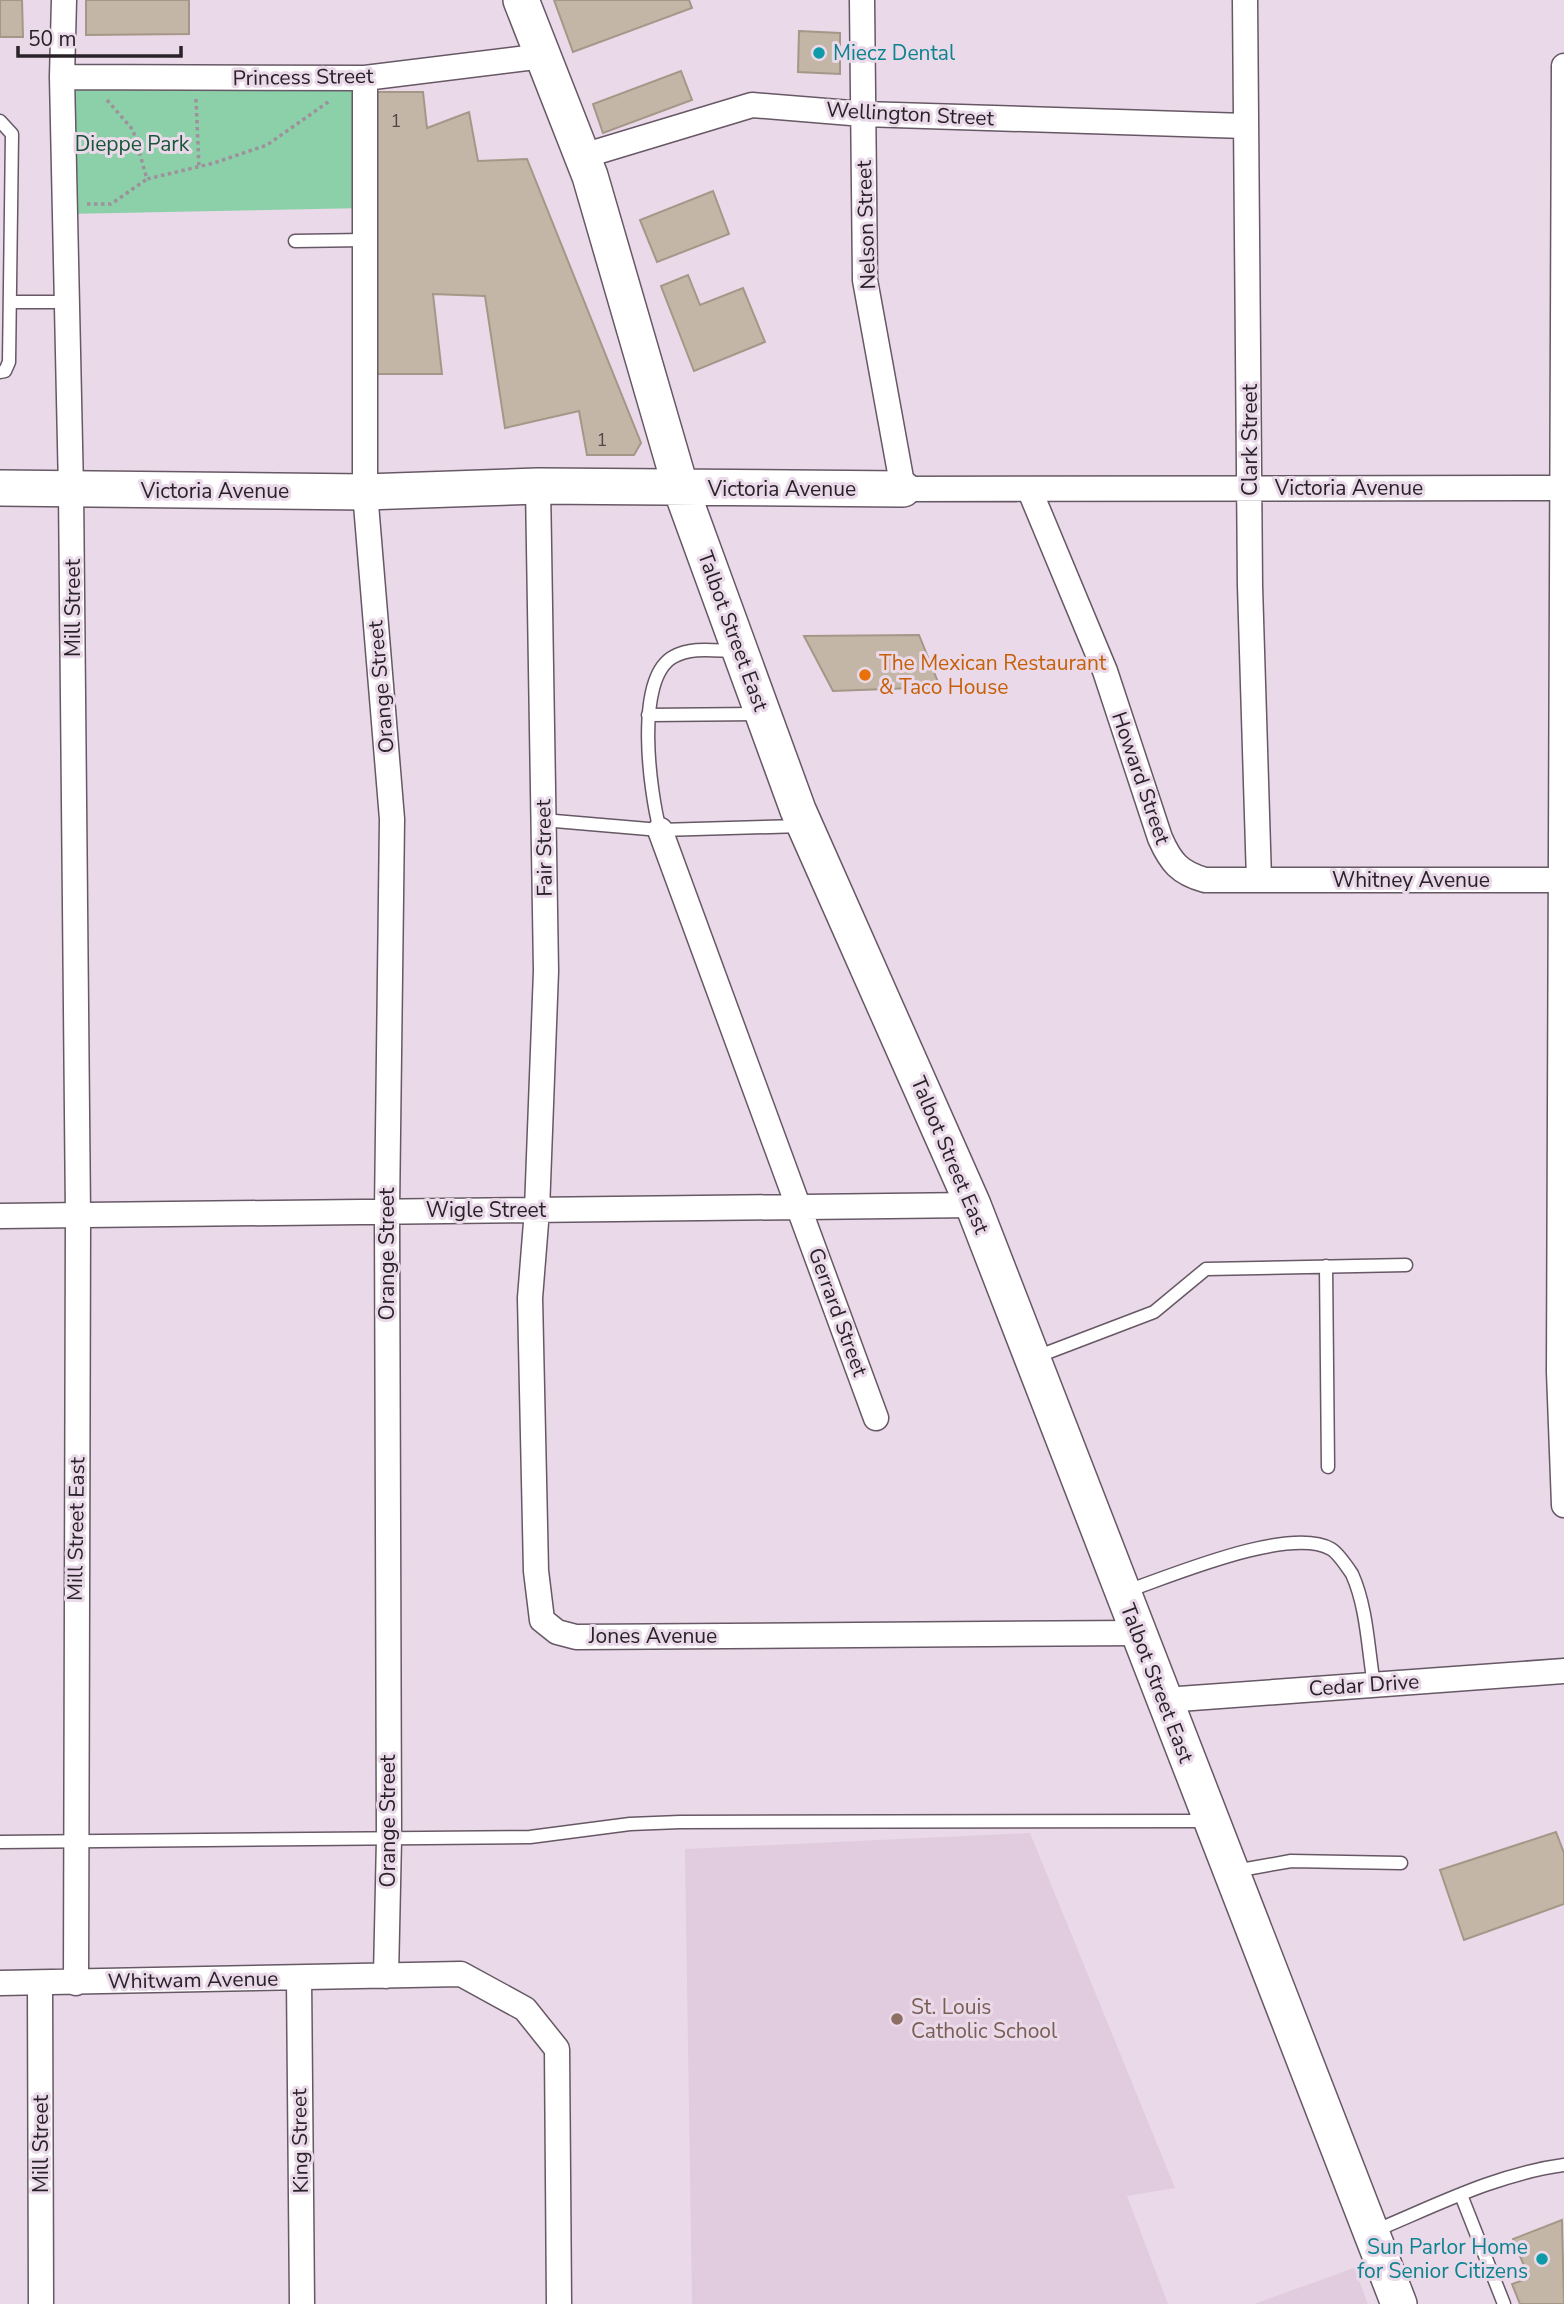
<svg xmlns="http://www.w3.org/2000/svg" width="1564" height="2304" viewBox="0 0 1564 2304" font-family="'Nunito Sans',sans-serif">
<rect width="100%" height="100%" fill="#ead9e8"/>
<path fill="#e1cbde" d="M1030,1833L1175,2188L1127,2196L1168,2304H692L685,1849Z
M1354,2268L1368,2304H1254Z"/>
<path fill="#8cd0aa" d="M62,77L365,78V208L65,214Z"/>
<path fill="#c4b6a6" stroke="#a59788" stroke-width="2" d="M0,0H22L23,37H0Z
M86,0H189V34L86,35Z
M554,0H689L692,8L573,52Z
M799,31L840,33V74L798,72Z
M681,71L692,100L603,133L593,104Z
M373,92H423L427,128L469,112L478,161L527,159L641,443L634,455H587L579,411L505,428L485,296L433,294L442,374H376Z
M713,191L729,234L657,262L640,220Z
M688,275L700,305L743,288L765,342L694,371L661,286Z
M919,635L940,687L833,691L804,636Z
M1556,1832L1564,1853V1904L1464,1940L1440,1870Z
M1562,2220L1564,2304H1520L1512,2284L1529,2278L1513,2239Z"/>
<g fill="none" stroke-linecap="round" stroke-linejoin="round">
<defs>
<path id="lane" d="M0,121L12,134L9,362L5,371L0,372
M295,241L365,240
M12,302H67
M648,715L759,714
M543,820L660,830L802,826
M660,830C650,793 634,679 673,657C692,646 716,651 737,651
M1326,1266L1328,1467
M1036,1357L1154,1312L1206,1269L1406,1265
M1124,1592C1169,1577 1289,1525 1331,1549C1338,1553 1348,1568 1352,1574C1367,1607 1368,1649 1374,1685
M0,1842L530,1837L630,1824L680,1822L1210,1821
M1235,1871L1291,1861L1401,1863
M1461,2195L1504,2304
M1372,2232C1435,2206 1496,2174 1564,2165"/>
<path id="street" d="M64,0L62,77L71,490L78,1216L76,1983
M862,0L865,280L903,489L1564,488
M1245,0L1250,586L1259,880
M1564,66L1559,1372L1564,1505
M62,77L365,78L543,56
M365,78V492L392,819L387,1211L389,1839L386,1976
M583,156L752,105L863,114L1245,126
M538,486L546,971L537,1210L530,1298L536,1571L542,1620L557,1632L576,1637L1137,1633
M1030,491L1105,671L1160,838C1171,863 1180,873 1205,880H1564
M660,830L876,1418
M0,1216L973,1205
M1165,1700L1564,1671
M299,1978L302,2304
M0,1983L461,1974L525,2009L557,2049L559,2304
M40,1983L41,2304"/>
<path id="secondary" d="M521,0L590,176L681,489L798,810L973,1205L1399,2304
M0,488L365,492L538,486L903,489"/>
</defs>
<use href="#lane" stroke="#675865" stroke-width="15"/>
<use href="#street" stroke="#675865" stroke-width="27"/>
<use href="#secondary" stroke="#675865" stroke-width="38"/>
<path stroke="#9e919c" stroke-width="3.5" stroke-dasharray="3.5 3.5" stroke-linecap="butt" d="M196,99L199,167
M107,100L133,130L147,179L214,163L267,145L331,100
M87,204H111L147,179"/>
<use href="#lane" stroke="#fff" stroke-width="12"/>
<use href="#street" stroke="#fff" stroke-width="24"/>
<use href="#secondary" stroke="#fff" stroke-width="35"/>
</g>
<g fill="#0f9aa8" stroke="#ead9e8" stroke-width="2.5">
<circle cx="819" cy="53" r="7"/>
<circle cx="1542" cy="2259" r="7"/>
</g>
<circle fill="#e8710a" stroke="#ead9e8" stroke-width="2.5" cx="865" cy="675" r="7"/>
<circle fill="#8d6e63" stroke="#ead9e8" stroke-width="2.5" cx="897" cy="2019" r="7"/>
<g text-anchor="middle" stroke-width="6" stroke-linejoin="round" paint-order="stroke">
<g font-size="18" fill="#504748">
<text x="396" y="127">1</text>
<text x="602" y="446">1</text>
</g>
<g font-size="21" fill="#0d838f" stroke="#ead9e8" text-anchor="start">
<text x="833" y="60">Miecz Dental</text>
<text x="1528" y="2254" text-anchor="end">Sun Parlor Home<tspan x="1528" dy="24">for Senior Citizens</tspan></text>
</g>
<g font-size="21" fill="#292228" stroke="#ead9e8">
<text transform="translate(303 77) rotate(-1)" y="7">Princess Street</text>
<text transform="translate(910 114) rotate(3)" y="7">Wellington Street</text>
<text transform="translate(866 225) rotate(-92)" y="7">Nelson Street</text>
<text transform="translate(1250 440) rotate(-90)" y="7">Clark Street</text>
<text x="1349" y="495">Victoria Avenue</text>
<text x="782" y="496">Victoria Avenue</text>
<text x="215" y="498">Victoria Avenue</text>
<text transform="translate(73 608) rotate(-90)" y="7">Mill Street</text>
<text transform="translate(733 631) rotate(70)" y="7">Talbot Street East</text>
<text transform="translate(381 687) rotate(-95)" y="7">Orange Street</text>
<text transform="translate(1141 778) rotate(71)" y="7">Howard Street</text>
<text transform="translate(544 848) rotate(-91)" y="7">Fair Street</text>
<text x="1411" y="887">Whitney Avenue</text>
<text transform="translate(950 1155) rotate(67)" y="7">Talbot Street East</text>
<text x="486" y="1217">Wigle Street</text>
<text transform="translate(387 1254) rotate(-90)" y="7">Orange Street</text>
<text transform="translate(838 1312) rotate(70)" y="7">Gerrard Street</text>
<text transform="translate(76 1529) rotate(-89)" y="7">Mill Street East</text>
<text x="653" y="1643">Jones Avenue</text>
<text transform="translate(1157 1683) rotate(69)" y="7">Talbot Street East</text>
<text transform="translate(1364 1685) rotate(-4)" y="7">Cedar Drive</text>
<text transform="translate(388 1821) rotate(-90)" y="7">Orange Street</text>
<text transform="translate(193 1980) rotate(-1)" y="7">Whitwam Avenue</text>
<text transform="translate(300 2141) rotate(-91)" y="7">King Street</text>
<text transform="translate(41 2144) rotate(-90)" y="7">Mill Street</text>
</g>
<g font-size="21" fill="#185639" stroke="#ead9e8">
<text x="132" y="151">Dieppe Park</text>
</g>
<g font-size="21" fill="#c56008" stroke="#ead9e8" text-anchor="start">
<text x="879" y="670">The Mexican Restaurant<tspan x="879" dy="24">&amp; Taco House</tspan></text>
</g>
<g font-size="21" fill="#785e54" stroke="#ead9e8" text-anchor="start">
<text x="911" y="2014">St. Louis<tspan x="911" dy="24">Catholic School</tspan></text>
</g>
</g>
<path d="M18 46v10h163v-10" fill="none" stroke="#292228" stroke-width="3.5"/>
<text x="28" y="46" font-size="21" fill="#292228" stroke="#ead9e8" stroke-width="5" paint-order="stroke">50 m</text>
</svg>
